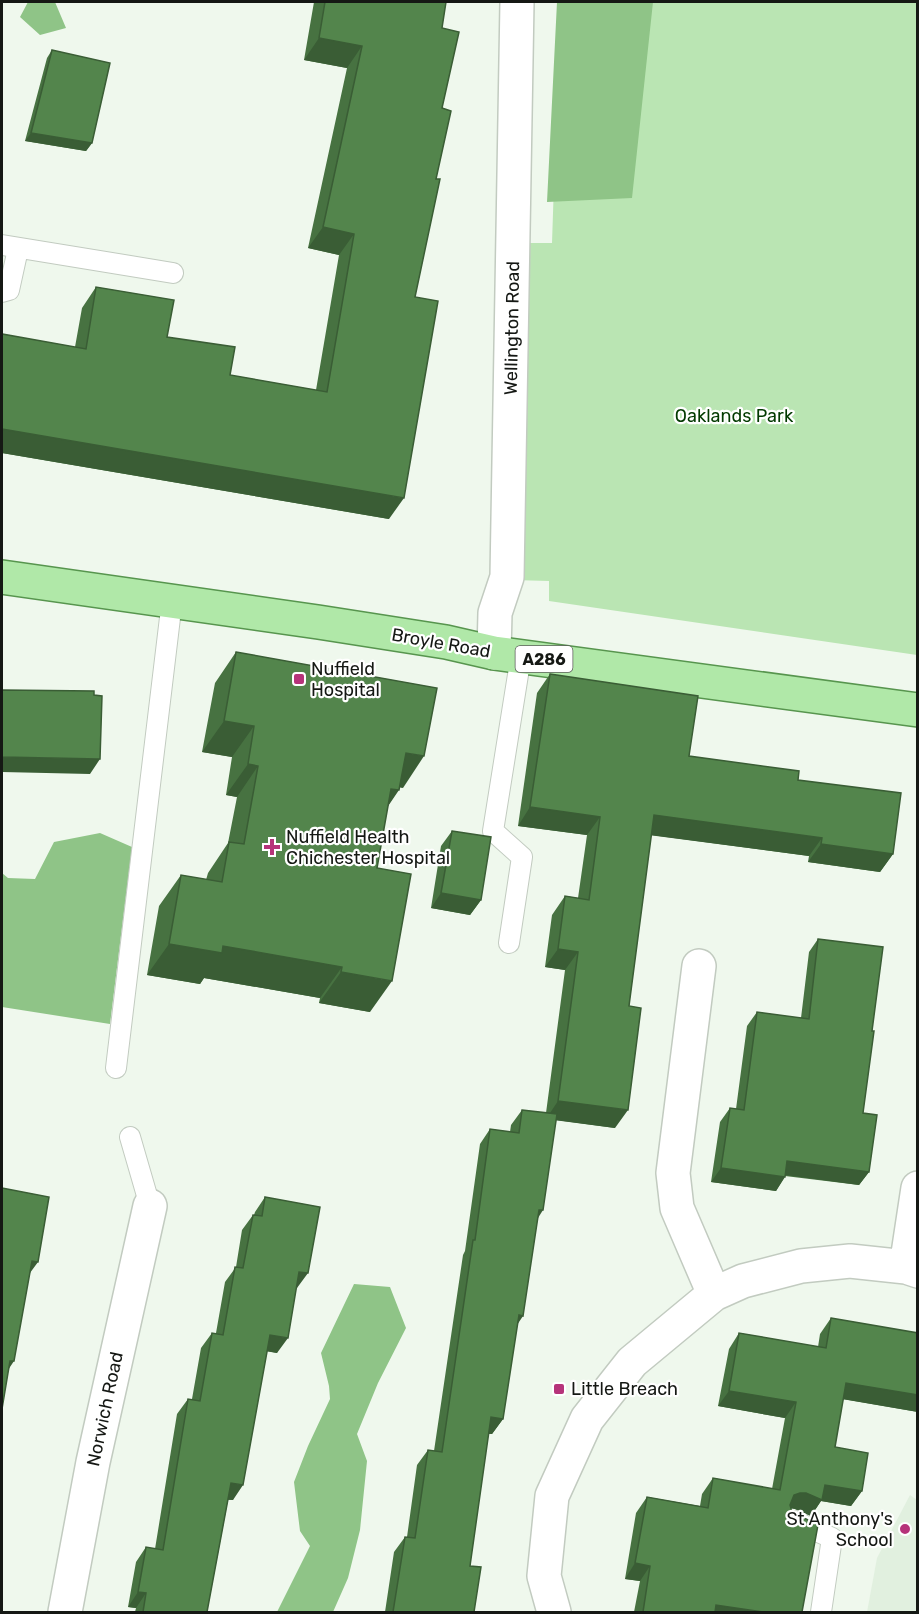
<svg xmlns="http://www.w3.org/2000/svg" width="919" height="1614" viewBox="0 0 919 1614" font-family="Rubik,sans-serif">
<rect width="100%" height="100%" fill="#eff8ed"/>
<path fill="#e1f0df" d="M910,1495L917,1500V1612H867L877,1558Z"/>
<path fill="#bae5b3" d="M560,2H917V655L549,601V581L513,580L518,243H552Z"/>
<path fill="#8fc487" d="M28,2H55L66,28L40,35L20,17Z
M557,2H653L632,198L547,202Z
M100,833L132,847L110,1024L2,1007V873L8,878L35,879L54,842Z
M354,1284L390,1287L406,1328L378,1383L357,1434L367,1461L360,1530L348,1578L333,1612H277L310,1546L300,1531L294,1482L308,1446L330,1399L329,1386L321,1353Z"/>
<g fill="none" stroke-linecap="round" stroke-linejoin="round">
<defs>
<path id="service" d="M2,245L173,273
M2,292L9,290L18,249
M509,943L522,857L493,831L521,656
M116,1068L172,601
M130,1137L150,1206
M794,1521L832,1538L821,1612"/>
<path id="minor" d="M699,966L673,1173L677,1208L714,1294
M906,1267L918,1188
M65,1612L93,1462L150,1206
M554,1612L544,1576L552,1496L587,1419L632,1362L714,1294L743,1281L801,1266L850,1261L906,1267L918,1271"/>
<path id="tertiary" d="M494,653L495,613L507,577L517,2"/>
<path id="primary" d="M2,577L318,622L446,642L494,653L918,710"/>
</defs>
<use href="#service" stroke="#c2cbc0" stroke-width="22"/>
<use href="#minor" stroke="#c2cbc0" stroke-width="36"/>
<use href="#tertiary" stroke="#c2cbc0" stroke-width="36"/>
<use href="#primary" stroke="#57954e" stroke-width="36"/>
<use href="#service" stroke="#fff" stroke-width="20"/>
<use href="#minor" stroke="#fff" stroke-width="33"/>
<use href="#tertiary" stroke="#fff" stroke-width="33"/>
<use href="#primary" stroke="#b0e8a8" stroke-width="33"/>
</g>
<path fill="#477241" d="M314,2H446L442,28V108L436,179L415,297L389,519L2,453V334L75,347L82,308L96,287L167,337L230,375L316,390L339,255L308,248L347,68L304,60Z
M52,50L92,143L86,151L25,141L47,58Z
M236,652L403,788L400,787L387,807L377,868L370,1012L319,1003L320,998L204,978L200,984L147,975L159,906L181,875L206,880L208,873L228,843L237,797L226,795L232,757L202,752L215,683Z
M550,674L689,756L798,780L893,854L880,872L808,862L809,856L651,835L629,1006L615,1128L556,1120L517,1324L503,1419L492,1434H488L470,1566L474,1612H385L394,1552L405,1537H407L417,1465L428,1450L434,1451L463,1255L465,1251L480,1144L490,1129L510,1132L511,1125L522,1110L546,1113L565,970L545,967L552,915L565,896L578,898L587,835L518,826L537,693Z
M452,831L481,900L470,915L431,908L441,846Z
M818,939L872,1031L863,1113L869,1172L859,1185L785,1176L776,1191L711,1182L720,1122L730,1108L736,1109L747,1026L757,1012L801,1018L809,952Z
M265,1197L297,1288H296L277,1353L267,1351L233,1500H228L207,1612H135L136,1608L128,1607L136,1562L146,1547L155,1549L177,1414L188,1399H192L201,1348L212,1333H216L225,1282L236,1267L242,1230L253,1215H254L255,1212Z
M831,1318L918,1333V1412L843,1399L835,1447L862,1491L851,1506L821,1501L811,1516L795,1509L791,1508L802,1612H634L640,1581L625,1579L636,1513L647,1497L700,1506L702,1494L713,1478L772,1489L785,1418L718,1406L729,1349L739,1333L818,1347L820,1334Z"/>
<path fill="#3a5d35" d="M319,38L362,46L347,68L304,60Z
M31,133L92,143L86,151L25,141Z
M323,227L354,234L339,255L308,248Z
M2,429L404,498L389,519L2,453Z
M224,721L254,726L232,757L202,752Z
M406,753L424,756L403,788L384,784Z
M2,757L100,759L90,774L2,772Z
M248,764L258,766L237,797L226,795Z
M391,789L399,790L378,821Z
M530,807L600,817L587,835L518,826Z
M654,815L822,838L809,856L641,834Z
M821,844L893,854L880,872L808,862Z
M441,893L481,900L470,915L431,908Z
M169,944L223,946L342,967L320,998L204,978L200,984L147,975Z
M558,949L578,952L565,970L545,967Z
M341,972L392,981L370,1012L319,1003Z
M558,1101L628,1110L615,1128L546,1119Z
M787,1161L869,1172L859,1185L778,1174Z
M721,1168L785,1177L776,1191L711,1182Z
M539,1210H543L533,1226Z
M32,1261L38,1262L27,1277Z
M299,1272L308,1273L297,1288L289,1287Z
M519,1315L523,1316L513,1331Z
M270,1335L288,1338L277,1353L259,1350Z
M10,1361H14L4,1376Z
M846,1383L918,1395V1412L836,1398Z
M729,1391L796,1402L785,1418L718,1406Z
M491,1417L503,1419L492,1434L480,1432Z
M231,1483L243,1485L233,1500L221,1498Z
M825,1485L862,1491L851,1506L821,1501L811,1516L795,1509L789,1508L794,1495L800,1493H806Z
M635,1563L650,1566L640,1581L625,1579Z
M138,1592L146,1593L136,1608L128,1607Z
M716,1605L763,1612H711Z"/>
<path fill="#53854c" stroke="#3a5d35" stroke-width="1.5" d="M325,2H446L442,28L459,32L442,108L451,111L436,179H440L415,297L438,301L404,498L2,429V334L86,349L96,287L174,300L167,337L235,347L230,375L327,392L354,234L323,227L362,46L319,38Z
M52,50L110,63L92,143L31,133Z
M236,652L437,688L424,756L406,753L399,790L391,789L377,868L411,874L392,981L341,972L342,967L223,946L222,953L169,944L181,875L222,882L229,842L244,844L258,766L248,764L254,726L224,721Z
M550,674L698,696L689,756L799,771L798,780L901,793L893,854L821,844L822,838L654,815L629,1006L641,1008L628,1110L558,1101L578,952L558,949L565,896L589,900L600,817L530,807Z
M2,690L94,691V695L102,696L100,759L2,757Z
M452,831L491,837L481,900L441,893Z
M818,939L883,947L872,1031H874L863,1113L877,1115L869,1172L787,1161L785,1177L721,1168L730,1108L744,1110L757,1012L809,1019Z
M522,1110L557,1114L543,1210H539L523,1316L519,1315L503,1419L491,1417L470,1566L481,1567L474,1612H393L405,1537L415,1538L428,1450L442,1452L473,1240H475L490,1129L519,1133Z
M2,1188L49,1197L38,1262L32,1261L14,1361H10L2,1409Z
M265,1197L320,1207L308,1273L299,1272L288,1338L270,1335L243,1485L231,1483L207,1612H143L146,1593L138,1592L146,1547L163,1550L188,1399L200,1401L212,1333L223,1335L235,1267L243,1268L253,1215L262,1216Z
M831,1318L918,1333V1395L846,1383L835,1447L868,1453L862,1491L825,1485L822,1500L806,1493H800L794,1495L790,1505L792,1512L818,1525L802,1612H763L716,1605L715,1612H643L650,1566L635,1563L647,1497L708,1508L713,1478L780,1490L796,1402L729,1391L739,1333L826,1348Z"/>
<g fill="#b6337a" stroke="#fff" stroke-width="2">
<rect x="293" y="673" width="12" height="12" rx="3"/>
<path d="M269 838h6v6h6v6h-6v6h-6v-6h-6v-6h6z"/>
<rect x="553" y="1383" width="12" height="12" rx="3"/>
<circle cx="905" cy="1529" r="6"/>
</g>
<g text-anchor="middle" stroke-width="4.5" stroke-linejoin="round" paint-order="stroke">
<rect fill="#fff" stroke="#5b5d5a" stroke-width="1.5" x="515.5" y="646" width="57" height="26" rx="4.5"/>
<g font-size="16" font-weight="bold" fill="#151814">
<text x="544" y="665">A286</text>
</g>
<g font-size="18" fill="#151814" stroke="#fff">
<text transform="translate(512 328) rotate(-89)" y="6">Wellington Road</text>
<text transform="translate(441 643) rotate(10)" y="6">Broyle Road</text>
<text transform="translate(105 1409) rotate(-78)" y="6">Norwich Road</text>
</g>
<g font-size="18" fill="#023a00" stroke="#fff">
<text x="734" y="422">Oaklands Park</text>
</g>
<g font-size="18" fill="#151814" stroke="#fff" text-anchor="start">
<text x="311" y="675">Nuffield<tspan x="311" dy="21">Hospital</tspan></text>
<text x="286" y="843">Nuffield Health<tspan x="286" dy="21">Chichester Hospital</tspan></text>
<text x="571" y="1395">Little Breach</text>
<text x="893" y="1525" text-anchor="end">St Anthony's<tspan x="893" dy="21">School</tspan></text>
</g>
</g>
<rect width="919" height="1614" fill="none" stroke="#151814" stroke-width="6"/>
</svg>
